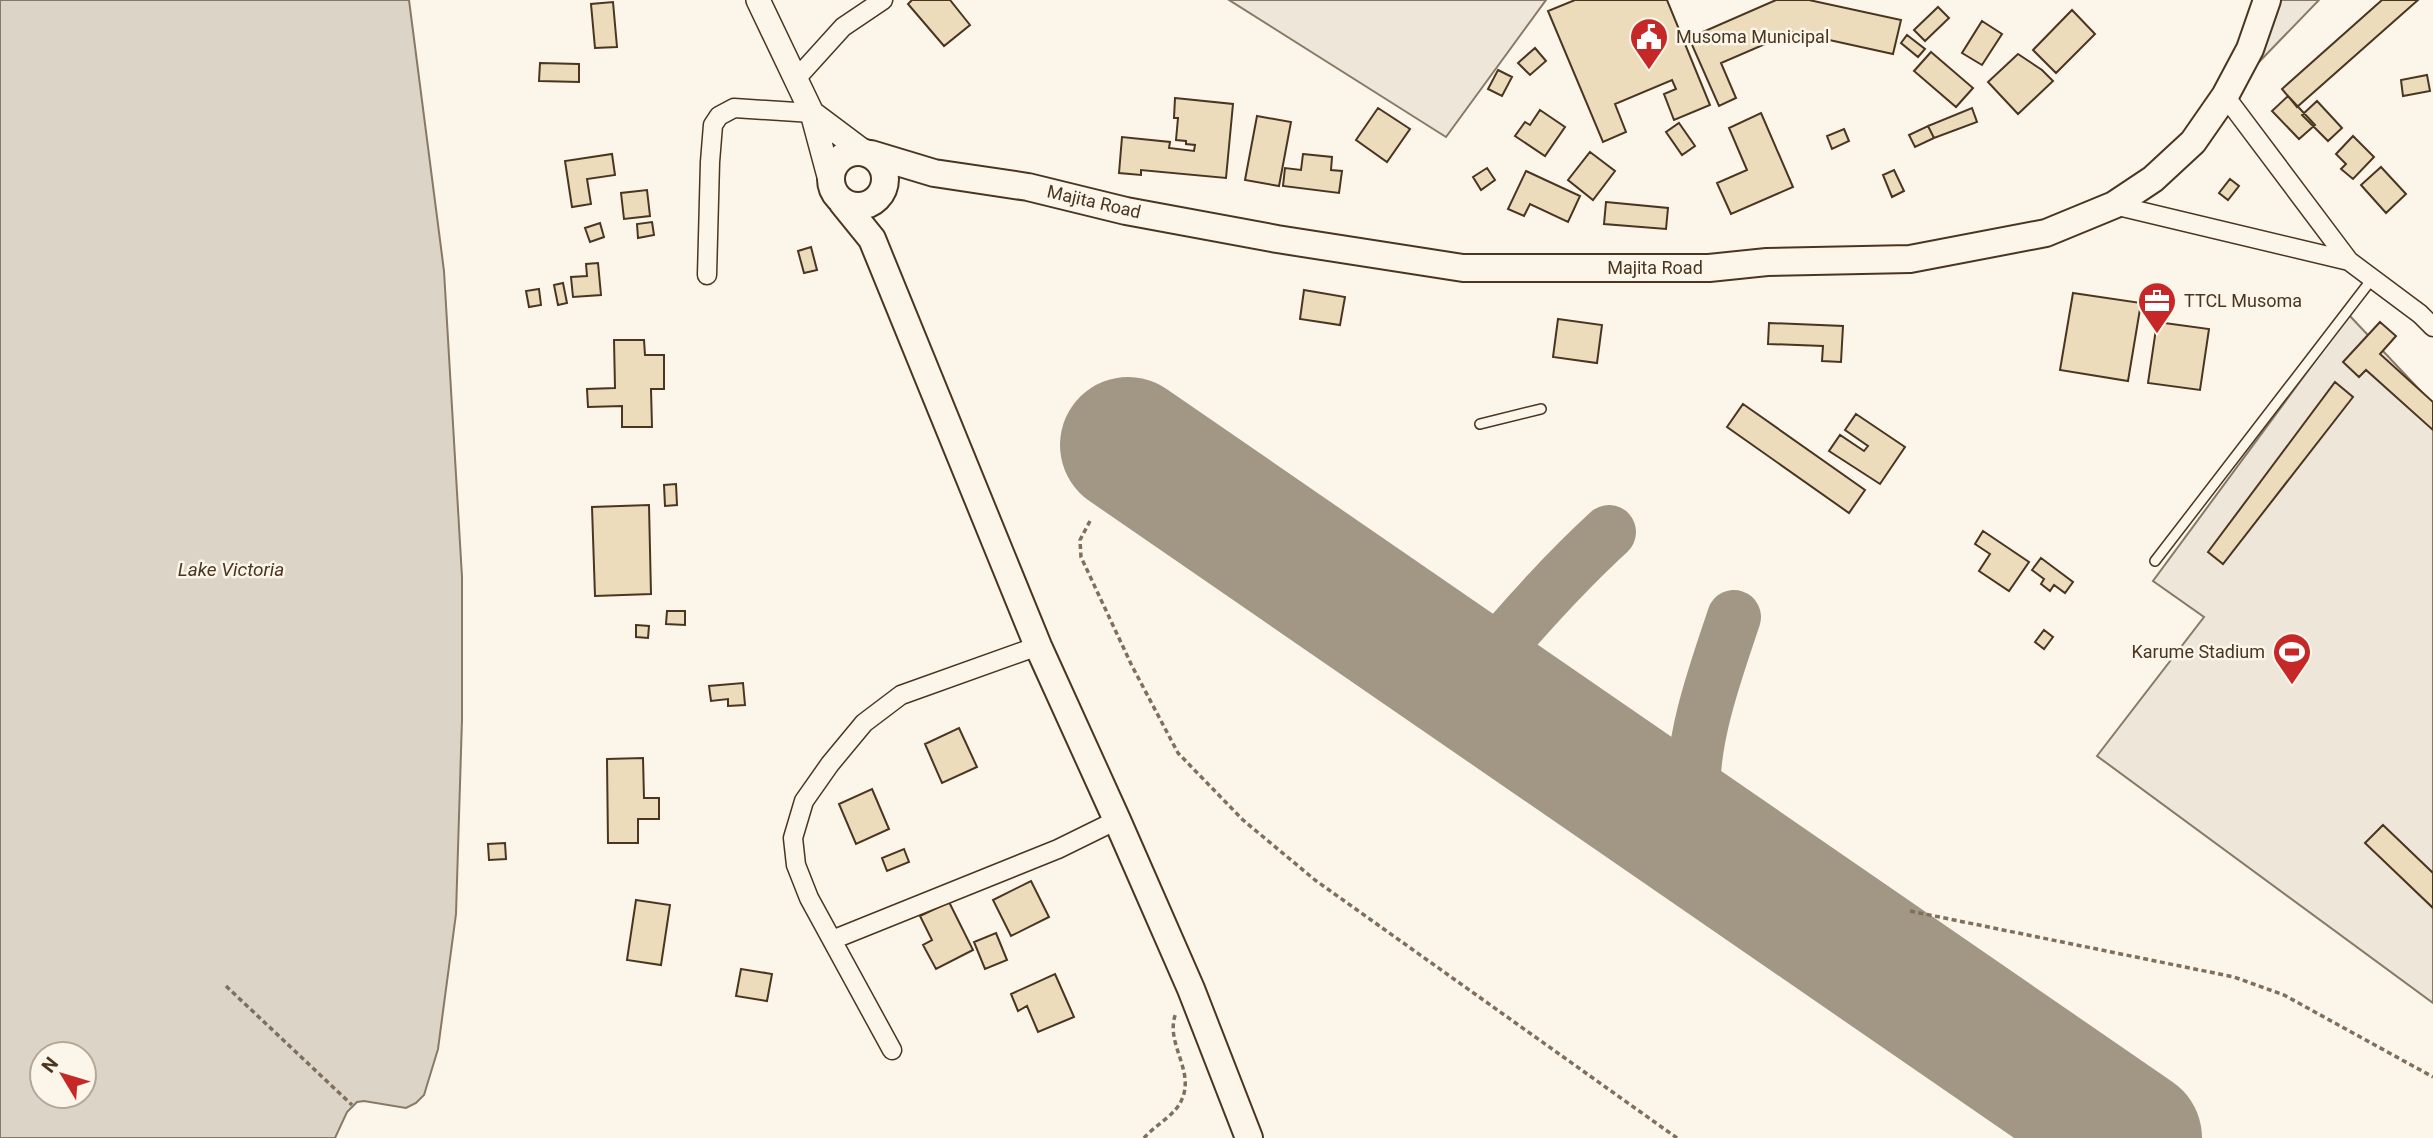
<svg xmlns="http://www.w3.org/2000/svg" width="2433" height="1138" viewBox="0 0 2433 1138" font-family="Roboto,sans-serif">
<rect width="100%" height="100%" fill="#fbf6e9"/>
<path fill="#ede6d9" stroke="#887966" stroke-width="2" d="M1229,0H1546L1446,137Z
M2263,0H2319L2229,93Z
M2349,315L2433,404V1003L2097,756L2204,617L2153,581Z"/>
<path fill="#dcd4c6" stroke="#887966" stroke-width="2" fill-rule="evenodd" d="M0,0H409L444,271L462,577V719L456,914L438,1049L424,1095L416,1103L406,1108L364,1101L357,1102L347,1112L335,1138H0ZM42,1054H84V1096H42Z"/>
<g fill="none" stroke-linecap="round" stroke-linejoin="round">
<path stroke="#a29684" stroke-width="54" d="M1471,681C1514,629 1560,577 1609,532
M1701,840C1698,826 1693,811 1693,797C1692,736 1715,674 1734,617"/>
<path stroke="#a29684" stroke-width="136" d="M1128,445L2134,1138"/>
</g>
<path fill="#ecdcbc" stroke="#4a3520" stroke-width="2" d="M912,0H950L970,25L944,46L908,4Z
M1575,0H1667L1710,105L1674,120L1664,94L1676,89L1672,80L1615,104L1626,132L1603,142L1548,11Z
M1776,0H1809L1901,20L1893,54L1793,32L1721,63L1736,98L1719,106L1689,38Z
M2382,0H2418L2297,107L2282,89Z
M613,2L617,47L595,48L591,4Z
M1938,7L1949,18L1925,41L1914,30Z
M2072,10L2095,34L2056,73L2033,50Z
M1982,21L2002,34L1982,65L1962,53Z
M1907,35L1925,49L1918,57L1901,43Z
M1535,48L1546,61L1530,75L1518,63Z
M1931,52L1973,88L1956,107L1914,71Z
M2018,54L2042,70L2053,81L2018,114L1988,82Z
M540,63L579,64V82L539,81Z
M1498,70L1512,77L1502,96L1488,89Z
M2427,75L2430,91L2403,96L2401,80Z
M2288,96L2315,125L2299,139L2272,111Z
M1175,98L1233,104L1226,178L1141,170V175L1119,173L1122,137L1170,142L1169,148L1194,151L1195,145L1186,144V141L1176,140L1178,118H1174Z
M2317,101L2342,128L2328,141L2302,115Z
M1378,108L1410,129L1387,162L1356,140Z
M1972,108L1977,122L1934,138L1928,126Z
M1540,110L1565,127L1545,156L1515,136L1525,122L1530,125Z
M1761,113L1793,187L1731,214L1717,183L1747,170L1729,128Z
M1257,116L1291,122L1279,186L1245,180Z
M1679,123L1695,146L1682,155L1666,132Z
M1928,126L1934,138L1915,147L1909,135Z
M1844,129L1849,141L1832,149L1827,136Z
M2353,136L2374,157L2353,179L2341,169L2346,164L2336,154Z
M1590,152L1615,171L1593,200L1568,180Z
M612,154L615,175L587,179L591,204L572,207L565,161Z
M1303,154L1332,157L1331,170L1342,171L1339,193L1283,186L1285,168L1301,170Z
M2381,167L2406,194L2386,213L2361,185Z
M1487,168L1495,180L1481,190L1473,177Z
M1894,170L1904,191L1892,197L1883,175Z
M1526,171L1580,196L1568,222L1530,204L1524,216L1508,209Z
M2230,179L2239,186L2228,200L2219,193Z
M647,190L650,216L624,219L621,193Z
M1606,202L1668,208L1666,229L1604,224Z
M652,222L654,235L638,238L637,224Z
M600,223L604,237L590,242L585,228Z
M811,247L817,270L804,273L798,251Z
M598,263L601,295L573,297L571,277L587,276L586,264Z
M563,283L567,303L558,305L554,285Z
M539,289L541,305L529,307L526,291Z
M1304,290L1345,297L1340,325L1300,319Z
M2073,293L2141,303L2128,381L2060,370Z
M1558,319L1602,325L1597,363L1553,357Z
M2157,322L2209,329L2200,390L2148,383Z
M2380,322L2396,336L2380,354L2433,402V430L2366,370L2359,377L2343,362Z
M1769,323L1843,326L1841,362L1822,361L1823,346L1768,344Z
M614,340H644L645,355H664V389H651L652,427H622V406L588,407L587,389L615,388Z
M2335,382L2353,397L2223,564L2208,552Z
M1743,404L1865,490L1849,513L1727,427Z
M1856,414L1905,447L1880,484L1829,451L1840,435L1864,451L1868,446L1845,430Z
M676,484L677,505L665,506L664,485Z
M649,505L651,594L595,596L592,507Z
M1983,531L2029,562L2009,591L1979,571L1990,554L1975,544Z
M2041,558L2073,582L2065,593L2054,585L2050,591L2041,584L2044,579L2032,570Z
M667,611H685V625L666,624Z
M636,625L649,626L648,638L636,637Z
M2044,630L2053,637L2044,649L2035,642Z
M743,683L745,705L728,706V699L711,701L709,686Z
M959,728L977,767L942,783L925,744Z
M643,758L644,798H659V819H638V843H608L607,759Z
M872,789L889,829L856,844L839,804Z
M2383,825L2433,873V908L2365,843Z
M505,843L506,859L489,860L488,844Z
M904,849L909,862L887,871L882,858Z
M1031,881L1049,917L1011,936L993,900Z
M636,900L670,905L661,965L627,960Z
M949,902L973,950L936,969L923,945L932,940L920,916Z
M996,933L1007,960L985,969L974,942Z
M741,969L772,974L767,1001L736,996Z
M1055,974L1074,1017L1038,1032L1027,1006L1018,1011L1011,994Z"/>
<g fill="none" stroke-linecap="round" stroke-linejoin="round">
<defs>
<path id="service" d="M1480,424L1541,409
M2155,561L2372,279"/>
<path id="minor" d="M795,80L843,27L883,0
M2225,96L2349,261L2420,314L2433,327
M2114,205L2349,261
M707,275L710,162L713,125L719,116L734,108L812,113
M832,940L1058,849L1117,820
M892,1050L809,898L796,865L793,838L804,801L830,764L864,723L901,695L1038,646"/>
<path id="tertiary" d="M758,0L812,113L830,180
M812,113L864,152"/>
<path id="secondary" d="M831 179a27 27 0 1 1 54 0a27 27 0 1 1-54 0Z
M871,154L934,173L1028,187L1126,211L1277,239L1463,268H1709L1767,262L1910,259L2046,233L2114,205L2153,179L2193,142L2225,96L2250,49L2267,0
M842,202L872,239L1038,646L1117,820L1191,989L1249,1138"/>
</defs>
<use href="#service" stroke="#4a3520" stroke-width="12"/>
<use href="#minor" stroke="#4a3520" stroke-width="21"/>
<use href="#tertiary" stroke="#4a3520" stroke-width="26"/>
<use href="#secondary" stroke="#4a3520" stroke-width="30"/>
<path stroke="#7f6f5c" stroke-width="3.5" stroke-dasharray="5 3.5" stroke-linecap="butt" d="M1090,521L1080,540L1081,557L1132,666L1178,753L1243,820L1315,880L1677,1138
M1910,911L2234,977L2284,995L2433,1077
M226,986L352,1105
M1144,1138C1155,1125 1176,1115 1182,1099C1195,1070 1164,1042 1176,1013"/>
<use href="#service" stroke="#fbf6e9" stroke-width="9"/>
<use href="#minor" stroke="#fbf6e9" stroke-width="18"/>
<use href="#tertiary" stroke="#fbf6e9" stroke-width="23"/>
<use href="#secondary" stroke="#fbf6e9" stroke-width="26"/>
</g>
<defs>
<symbol id="civic-pin" viewBox="-11 -11 22 30"><path d="M0 17L-7.5 6A9.5 9.5 0 1 1 7.5 6Z" fill="#c62828" stroke="#fbf6e9"/><path d="M-.6-6.5H3V-4.5H.6V-3L4-1V1h2V6H-6V1h2V-1L-.6-3ZM-1.2 2.5V6h2.4V2.5Z" fill="#fff"/></symbol>
<symbol id="office-pin" viewBox="-11 -11 22 30"><path d="M0 17L-7.5 6A9.5 9.5 0 1 1 7.5 6Z" fill="#c62828" stroke="#fbf6e9"/><path d="M-6-3h4V-5.5h4V-3h4V5H-6ZM-1-4.5V-3h2v-1.5ZM-6 0V1H6V0Z" fill="#fff"/></symbol>
<symbol id="stadium-pin" viewBox="-11 -11 22 30"><path d="M0 17L-7.5 6A9.5 9.5 0 1 1 7.5 6Z" fill="#c62828" stroke="#fbf6e9"/><path d="M0-5a6.5 5 0 1 0 0 10a6.5 5 0 1 0 0-10ZM-3.5-1.8h7v3.6h-7Z" fill="#fff"/></symbol>
</defs>
<g fill-rule="evenodd">
<use href="#civic-pin" x="1627" y="15" width="44" height="60"/>
<use href="#office-pin" x="2135" y="279" width="44" height="60"/>
<use href="#stadium-pin" x="2270" y="630" width="44" height="60"/>
</g>
<g text-anchor="middle" stroke-width="5" stroke-linejoin="round" paint-order="stroke">
<g font-size="18" fill="#4a3520" stroke="#fbf6e9" text-anchor="start">
<text x="1676" y="43">Musoma Municipal</text>
<text x="2184" y="307">TTCL Musoma</text>
<text x="2265" y="658" text-anchor="end">Karume Stadium</text>
</g>
<g font-size="18" fill="#4a3520" stroke="#fbf6e9">
<text transform="translate(1094 202) rotate(13)" y="6">Majita Road</text>
<text x="1655" y="274">Majita Road</text>
</g>
<g font-size="19" font-style="italic" fill="#4a3520" stroke="#fbf6e9">
<text x="231" y="576">Lake Victoria</text>
</g>
</g>
<g transform="translate(63 1075) rotate(308)"><circle r="33" fill="#fbf6e9" stroke="#b4a999" stroke-width="2"/>
<path d="M0-5L12 26L0 18L-12 26Z" fill="#c62828"/>
<text y="-10" font-size="19" font-weight="bold" text-anchor="middle" fill="#4a3520">N</text>
</g>
</svg>
